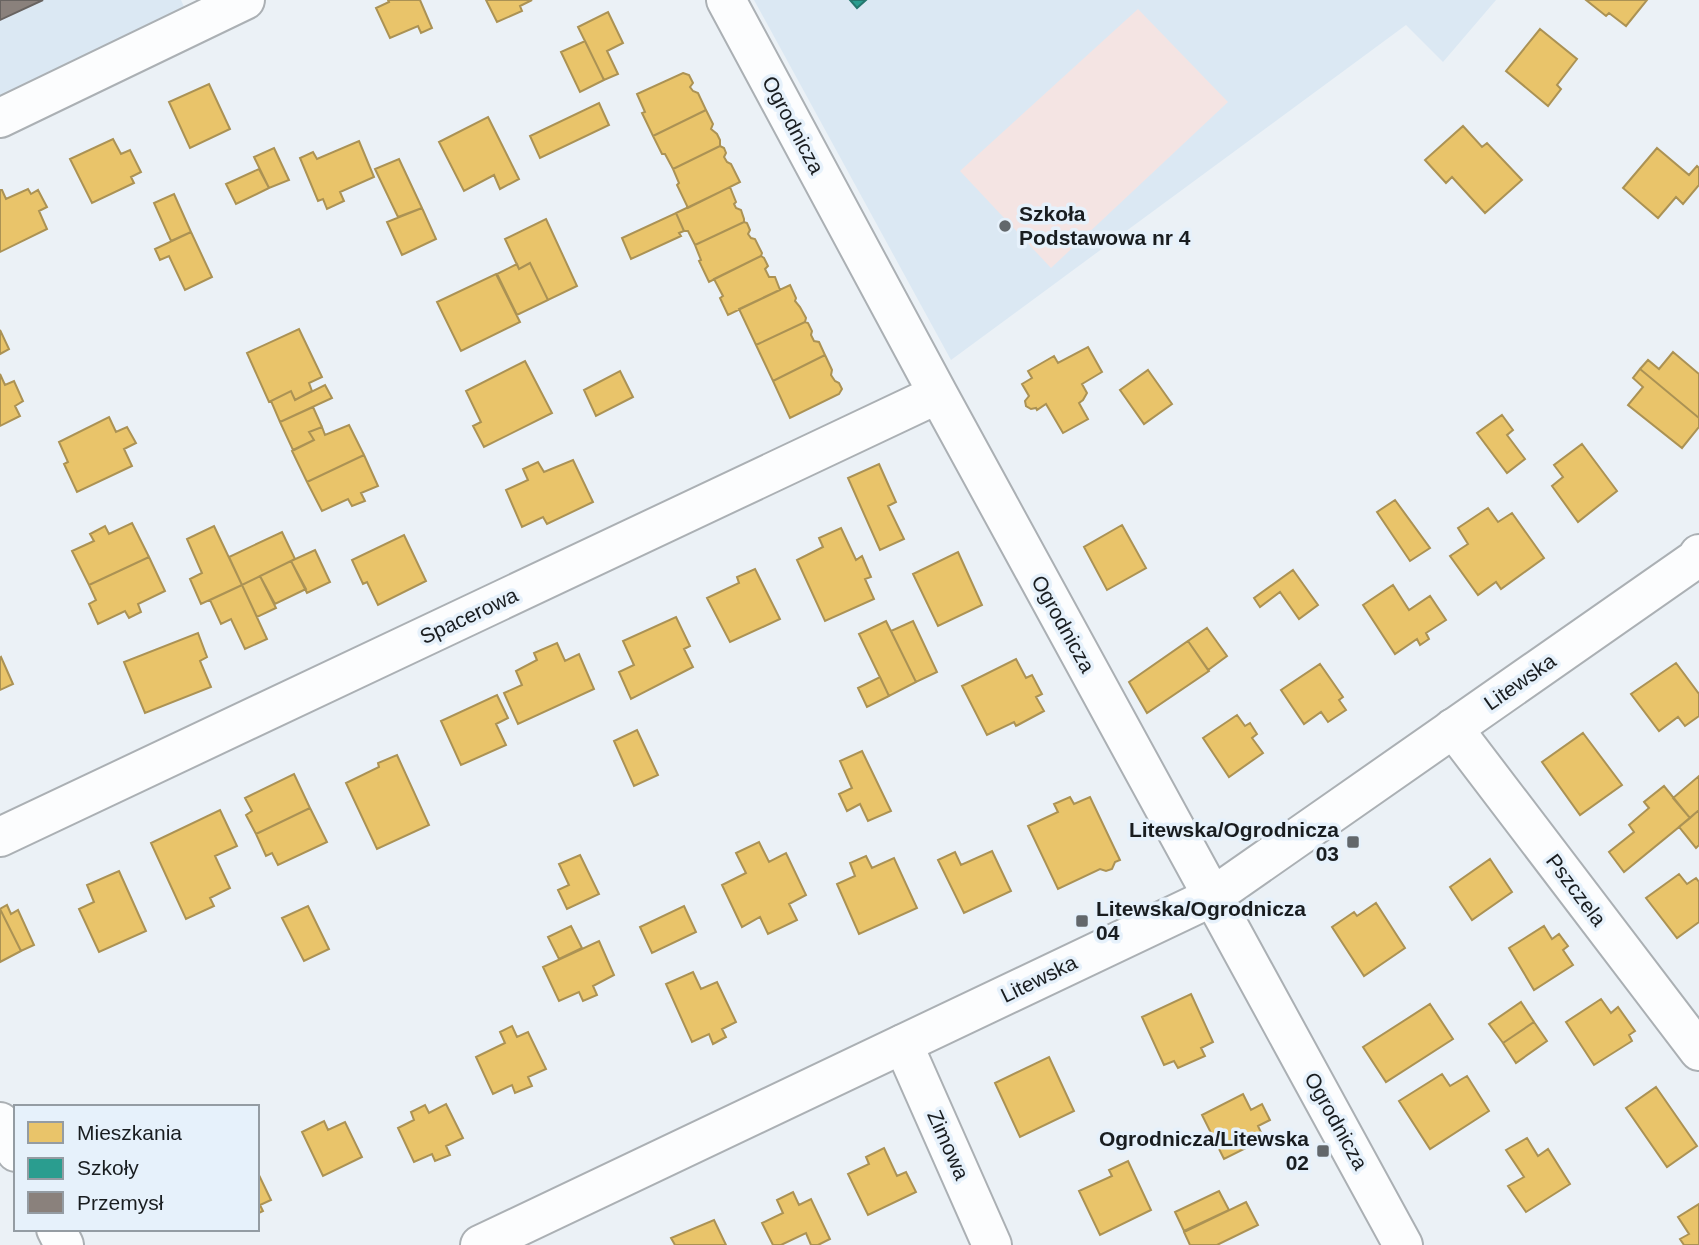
<svg xmlns="http://www.w3.org/2000/svg" width="1699" height="1245" viewBox="0 0 1699 1245" font-family="Helvetica,sans-serif">
<rect width="100%" height="100%" fill="#ebf1f6"/>
<path fill="#dbe8f3" d="M0,0H181L185,9L0,96Z
M754,0H1496L1443,62L1406,25L951,360Z"/>
<path fill="#f4e4e3" d="M1138,9L1228,102L1051,268L960,171Z"/>
<path fill="#e9c46a" stroke="#ab9254" stroke-width="2" d="M388,0H420L432,28L421,33L418,26L390,38L376,8L389,2Z
M486,0H532L520,6L522,11L497,22Z
M1586,0H1647L1626,26L1609,13L1606,16Z
M608,12L623,43L607,51L618,74L604,80L578,27Z
M1540,29L1577,59L1557,85L1561,89L1548,106L1506,71Z
M585,41L604,80L580,92L561,52Z
M683,73L689,75L693,83L690,87L693,91L698,93L706,110L653,136L642,113L645,112L637,94Z
M209,84L230,129L190,148L169,102Z
M599,103L609,125L540,158L530,136Z
M706,110L713,124L711,129L717,134L720,140V146L673,169L665,154H662L653,136Z
M488,117L519,179L500,189L494,175L464,191L439,142Z
M1463,126L1482,147L1487,143L1522,180L1485,213L1452,177L1446,183L1425,160Z
M113,139L121,154L130,150L141,172L131,177L134,183L92,203L70,159Z
M359,141L374,177L340,192L344,201L327,209L323,199L318,201L300,158L313,152L317,159Z
M720,146L724,148L726,153L724,157L727,162L731,164L740,182L688,208L677,185L679,183L673,169Z
M274,148L289,180L269,188L254,157Z
M1657,148L1689,175L1697,166L1699,168V185L1683,204L1676,197L1658,218L1623,188Z
M399,159L422,208L398,217L375,169Z
M259,169L269,188L236,204L226,184Z
M730,187L736,202L734,204L736,208L741,210L744,219V222L695,245L688,231H684L676,213Z
M28,189L31,194L38,190L47,207L39,211L47,229L0,252V190H2L6,199Z
M174,194L191,232L171,241L154,203Z
M422,208L436,239L402,255L387,222Z
M676,213L684,231L679,233L681,236L631,259L622,238Z
M546,219L577,286L548,300L530,263L519,269L505,239Z
M744,222L747,223L750,230L748,234L751,238L755,239L762,253L761,256L709,282L699,261L701,260L695,245Z
M191,232L212,277L185,290L169,256L160,260L155,249Z
M761,256L764,258L768,266L765,269L769,277H775L780,290L728,315L720,298L723,296L714,279Z
M530,263L548,300L517,315L497,274L517,264L519,269Z
M496,274L520,322L461,351L437,302Z
M790,285L796,298L795,301L800,307L806,318L805,322L756,345L739,309Z
M805,322L808,323L812,331L811,335L814,341L819,342L825,355L773,381L756,345Z
M299,329L322,377L309,383L312,391L295,400L291,391L269,402L247,353Z
M0,330L9,349L0,354Z
M1088,347L1102,372L1082,384L1087,393L1083,400L1079,403L1088,419L1063,433L1046,404L1037,410L1036,408L1031,409L1026,406L1025,401L1029,396L1022,384L1032,378L1028,371L1054,356L1058,363Z
M1673,352L1699,374V418L1640,369L1648,360L1659,369Z
M825,355L832,370L831,375L835,381L839,383L842,389L839,394L790,418L773,381Z
M525,361L552,413L484,447L473,426L481,422L466,391Z
M1640,369L1699,418V427L1682,448L1628,405L1643,387L1633,378Z
M1148,370L1172,404L1144,424L1120,390Z
M620,371L633,397L596,416L584,390Z
M0,374L5,385L14,381L23,401L15,406L20,416L0,426Z
M325,385L332,398L280,422L271,401L291,391L295,400Z
M313,407L322,427L309,432L314,440L293,450L280,422Z
M1502,415L1513,430L1507,435L1525,459L1507,473L1477,433Z
M109,417L116,432L127,427L136,443L124,449L132,466L77,492L64,464L68,462L59,442Z
M349,425L364,455L307,482L292,451L314,440L309,432L322,427L325,435Z
M1582,444L1617,491L1578,522L1552,486L1563,477L1554,465Z
M364,455L378,486L361,493L365,501L352,506L348,499L322,511L307,482Z
M573,460L593,502L547,524L543,517L522,527L506,490L528,480L523,469L538,462L544,472Z
M879,464L896,502L888,506L904,539L880,550L848,478Z
M1395,500L1430,548L1410,561L1377,512Z
M1488,508L1498,522L1512,513L1544,558L1501,589L1496,582L1478,595L1450,556L1468,544L1458,528Z
M132,523L149,557L89,585L72,551L94,541L90,534L105,526L109,534Z
M1122,525L1146,568L1107,590L1084,547Z
M214,526L242,585L201,604L190,579L202,573L187,539Z
M841,528L856,560L862,556L871,577L865,579L874,599L825,621L797,560L823,547L819,538Z
M282,532L295,559L242,585L229,557Z
M404,535L426,581L378,605L367,582L363,584L352,560Z
M315,550L330,582L307,593L291,561Z
M958,552L982,605L938,626L913,574Z
M149,557L165,591L138,604L141,612L129,618L125,611L98,624L89,604L96,600L89,585Z
M291,561L306,589L275,604L260,576Z
M755,569L780,619L730,642L707,598L739,583L737,577Z
M1293,570L1318,605L1299,619L1280,592L1260,607L1254,598Z
M260,576L276,608L257,617L242,585Z
M242,585L267,639L245,649L231,619L221,624L210,600Z
M1393,585L1409,610L1430,596L1446,620L1426,633L1429,639L1420,645L1417,639L1395,654L1363,605Z
M676,617L690,646L684,649L693,667L631,699L619,672L634,665L623,641Z
M886,621L916,682L889,696L859,634Z
M913,621L937,672L916,682L891,631Z
M1207,628L1227,656L1208,670L1188,641Z
M198,633L207,657L200,661L211,687L145,713L124,662Z
M1188,641L1209,671L1147,713L1129,682Z
M557,643L565,661L579,654L594,689L518,724L504,693L522,685L516,671L537,660L534,653Z
M1,657L13,684L0,690V658Z
M1016,659L1026,678L1032,675L1042,694L1036,697L1044,711L1016,726L1014,722L987,735L962,686Z
M1676,663L1699,694V716L1685,726L1678,717L1659,731L1631,694Z
M1320,664L1343,697L1339,700L1346,710L1328,722L1321,712L1304,724L1281,690Z
M880,677L889,696L867,707L858,688Z
M497,695L508,718L496,724L506,745L461,765L441,721Z
M1237,715L1245,726L1250,723L1257,734L1252,738L1263,753L1229,777L1203,738Z
M637,730L658,775L634,786L614,741Z
M1583,733L1622,785L1580,815L1542,762Z
M862,751L891,811L868,821L860,804L847,811L839,794L852,788L840,761Z
M397,755L429,825L377,849L346,783L379,767L378,763Z
M294,774L310,808L256,834L246,815L252,811L245,798Z
M1699,776V810L1690,818L1673,798Z
M1664,786L1690,818L1624,872L1609,852L1634,832L1629,825L1649,808L1644,802Z
M1070,797L1074,804L1090,797L1120,860L1115,862L1112,869L1106,871L1100,869L1058,889L1028,826L1058,812L1054,804Z
M310,808L327,842L278,865L272,853L266,856L256,834Z
M220,810L237,846L215,856L230,888L210,898L214,906L186,919L151,843Z
M1699,810V845L1696,848L1679,827Z
M759,842L769,862L786,853L806,895L789,904L797,920L768,934L760,917L742,927L722,885L746,873L736,853Z
M992,851L1011,891L964,913L938,860L955,852L961,865Z
M580,855L599,894L567,909L558,890L569,885L559,864Z
M866,856L872,868L894,858L917,908L859,934L837,884L855,876L850,863Z
M1490,859L1512,892L1472,920L1450,887Z
M119,871L146,931L99,952L79,909L94,902L87,885Z
M1679,874L1687,884L1696,878L1699,882V922L1677,938L1646,898Z
M1376,903L1405,948L1364,976L1332,927L1354,912L1357,916Z
M7,905L11,914L18,910L34,945L21,951L0,909Z
M308,906L329,949L304,961L282,918Z
M684,906L696,932L652,953L640,927Z
M0,909L21,951L0,962Z
M571,926L582,948L559,959L548,937Z
M1544,926L1552,939L1559,934L1568,946L1563,950L1573,965L1534,990L1509,948Z
M599,941L614,975L593,986L597,995L583,1001L579,992L559,1001L543,967Z
M693,972L701,989L717,982L736,1022L722,1029L726,1037L713,1044L709,1034L692,1042L666,984Z
M1191,994L1213,1042L1201,1048L1205,1056L1178,1068L1174,1061L1164,1065L1142,1017Z
M1601,999L1611,1013L1618,1007L1635,1031L1629,1035L1632,1041L1594,1065L1566,1022Z
M1521,1002L1534,1022L1503,1043L1489,1024Z
M1430,1004L1453,1039L1386,1082L1363,1047Z
M1534,1022L1547,1041L1516,1063L1503,1043Z
M512,1026L517,1037L528,1032L546,1069L528,1077L532,1086L515,1093L512,1085L493,1094L476,1057L505,1043L500,1032Z
M1049,1057L1074,1111L1020,1137L995,1083Z
M1442,1074L1450,1086L1467,1076L1489,1111L1430,1149L1399,1101Z
M1656,1087L1697,1146L1667,1167L1626,1108Z
M1243,1094L1251,1110L1262,1104L1270,1120L1258,1126L1264,1139L1224,1159L1202,1115Z
M446,1104L463,1138L446,1146L450,1155L435,1161L432,1154L414,1162L398,1128L414,1120L411,1112L425,1105L429,1113Z
M324,1121L328,1130L345,1122L362,1157L323,1176L302,1132Z
M1527,1138L1538,1156L1548,1149L1570,1184L1526,1212L1508,1186L1524,1177L1506,1150Z
M884,1148L897,1176L906,1172L916,1192L868,1215L848,1174L869,1164L866,1157Z
M1128,1161L1151,1210L1100,1235L1079,1191L1112,1176L1109,1170Z
M257,1171L271,1200L260,1205L263,1211L257,1214Z
M1219,1191L1229,1210L1184,1231L1175,1212Z
M793,1192L799,1205L811,1199L830,1239L818,1245H811L806,1233L781,1245H773L762,1223L783,1213L777,1200Z
M1246,1202L1258,1225L1217,1245H1190L1184,1232Z
M1699,1204V1245H1684L1680,1239L1689,1234L1678,1217Z
M714,1220L726,1245H675L671,1238Z"/>
<path fill="#2a9d8f" stroke="#25776e" stroke-width="2" d="M850,0H866L857,8Z"/>
<path fill="#8a817c" stroke="#686360" stroke-width="2" d="M0,0H43L0,20Z"/>
<g fill="none" stroke-linecap="round" stroke-linejoin="round">
<defs>
<path id="street" d="M726,0L938,394L1403,1245
M0,118L245,0
M1453,728L1699,1051
M0,837L938,394
M903,1044L992,1245
M0,1122L16,1152
M56,1229L64,1245"/>
<path id="secondary" d="M480,1245L1212,897L1696,559L1699,554"/>
</defs>
<use href="#street" stroke="#abb0b4" stroke-width="42"/>
<use href="#secondary" stroke="#abb0b4" stroke-width="42"/>
<use href="#street" stroke="#fcfdfe" stroke-width="38"/>
<use href="#secondary" stroke="#fcfdfe" stroke-width="38"/>
</g>
<g fill="#62676b" stroke="#e6f1fb" stroke-width="2.5">
<circle cx="1005" cy="226" r="7"/>
<rect x="1346" y="835" width="14" height="14" rx="3.5"/>
<rect x="1075" y="914" width="14" height="14" rx="3.5"/>
<rect x="1316" y="1144" width="14" height="14" rx="3.5"/>
</g>
<g text-anchor="middle" stroke-width="7" stroke-linejoin="round" paint-order="stroke">
<g font-size="21" fill="#191d20" stroke="#e6f1fb">
<text transform="translate(793 125) rotate(62)" y="7">Ogrodnicza</text>
<text transform="translate(469 616) rotate(-25)" y="7">Spacerowa</text>
<text transform="translate(1063 624) rotate(61)" y="7">Ogrodnicza</text>
<text transform="translate(1520 682) rotate(-35)" y="7">Litewska</text>
<text transform="translate(1576 890) rotate(53)" y="7">Pszczela</text>
<text transform="translate(1039 979) rotate(-26)" y="7">Litewska</text>
<text transform="translate(1336 1121) rotate(61)" y="7">Ogrodnicza</text>
<text transform="translate(948 1145) rotate(66)" y="7">Zimowa</text>
</g>
<g font-size="21" font-weight="bold" fill="#191d20" stroke="#e6f1fb" text-anchor="start">
<text x="1019" y="221">Szkoła<tspan x="1019" dy="24">Podstawowa nr 4</tspan></text>
<text x="1339" y="837" text-anchor="end">Litewska/Ogrodnicza<tspan x="1339" dy="24">03</tspan></text>
<text x="1096" y="916">Litewska/Ogrodnicza<tspan x="1096" dy="24">04</tspan></text>
<text x="1309" y="1146" text-anchor="end">Ogrodnicza/Litewska<tspan x="1309" dy="24">02</tspan></text>
</g>
</g>
<rect x="14" y="1105" width="245" height="126" fill="#e6f1fb" stroke="#949ca3" stroke-width="2"/>
<rect x="28" y="1122" width="35" height="21" fill="#e9c46a" stroke="#949ca3" stroke-width="2"/>
<text x="77" y="1140" font-size="21" fill="#191d20">Mieszkania</text>
<rect x="28" y="1158" width="35" height="21" fill="#2a9d8f" stroke="#949ca3" stroke-width="2"/>
<text x="77" y="1175" font-size="21" fill="#191d20">Szkoły</text>
<rect x="28" y="1192" width="35" height="21" fill="#8a817c" stroke="#949ca3" stroke-width="2"/>
<text x="77" y="1210" font-size="21" fill="#191d20">Przemysł</text>
</svg>
